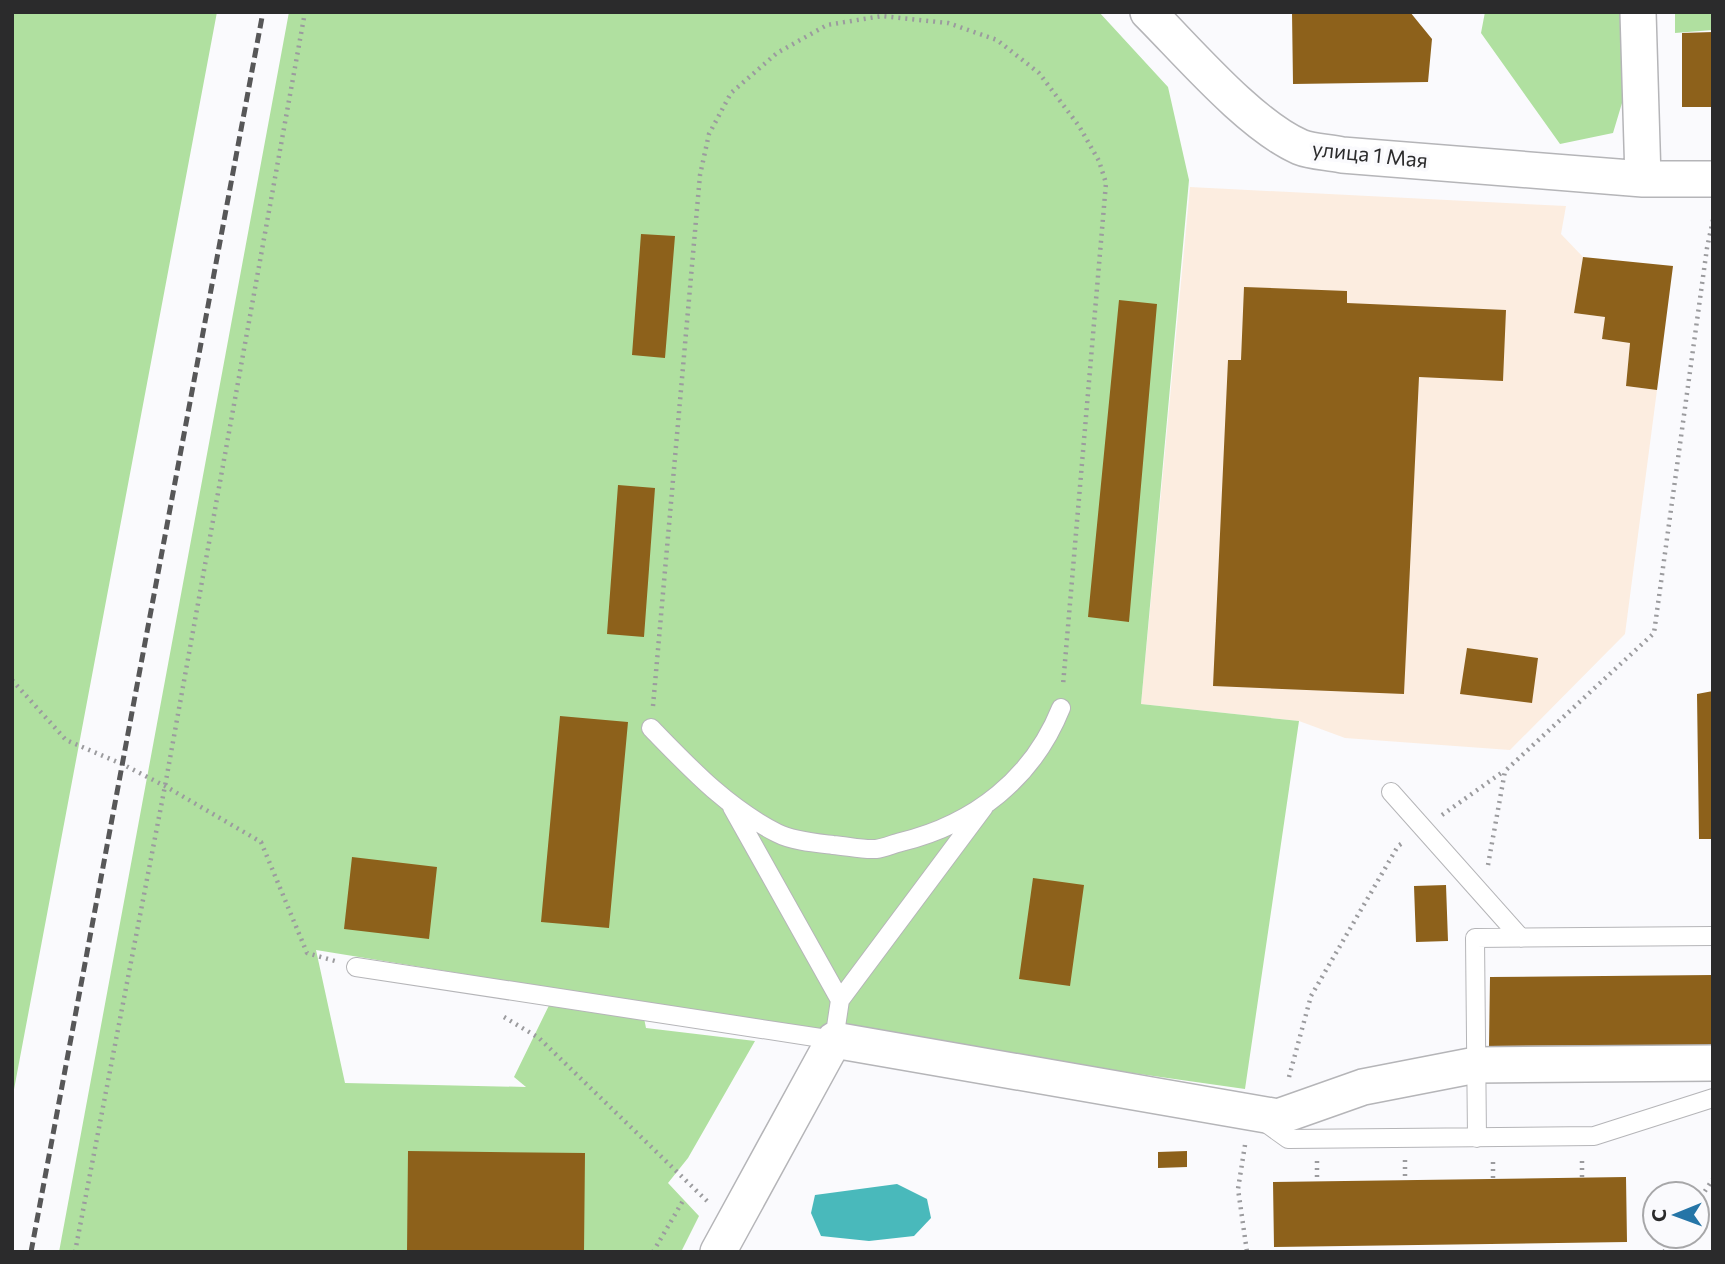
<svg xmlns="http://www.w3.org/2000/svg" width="1725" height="1264" viewBox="0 0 1725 1264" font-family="Commissioner,sans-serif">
<rect width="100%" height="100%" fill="#fafafd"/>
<path fill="#fcede0" d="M1190,187L1566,206L1561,234L1583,257L1574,313L1605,317L1602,339L1630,343L1626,386L1657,390L1625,634L1510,750L1345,738L1299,721L1141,704Z"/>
<path fill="#b0e0a0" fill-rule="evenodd" d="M12,12H217L12,1100Z
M289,12H1099L1168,87L1189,180L1141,704L1299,721L1245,1089L641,1003L646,1028L755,1041L688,1158L668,1183L699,1216L681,1252H59ZM316,950L557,989L514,1077L526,1087L345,1083Z
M1485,12H1632L1628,83L1613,133L1560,144L1481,33Z
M1675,12H1713V30L1675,33Z"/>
<path fill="#49b9bb" d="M897,1184L927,1199L931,1218L914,1236L869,1241L821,1236L811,1213L815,1195Z"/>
<path fill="#8d611b" d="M1292,12H1410L1432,39L1428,82L1293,84Z
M1713,32V107H1682V33Z
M641,234L675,236L665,358L632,355Z
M1583,257L1673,266L1657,390L1626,386L1630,343L1602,339L1605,317L1574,313Z
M1244,287L1347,291V303L1506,310L1503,381L1419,377L1404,694L1213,686L1228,360H1241Z
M1119,300L1157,304L1129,622L1088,617Z
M618,485L655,488L644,637L607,634Z
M1467,648L1538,658L1532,703L1460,694Z
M1713,691V839H1699L1697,694Z
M560,716L628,722L609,928L541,922Z
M352,857L437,867L429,939L344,929Z
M1033,878L1084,885L1070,986L1019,979Z
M1446,885L1448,941L1416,942L1414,886Z
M1713,975V1045L1489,1046L1490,977Z
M408,1151L585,1153L584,1252H407Z
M1187,1151V1167L1158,1168V1152Z
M1626,1177L1627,1242L1274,1247L1273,1182Z"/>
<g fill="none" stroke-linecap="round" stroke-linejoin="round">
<defs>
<path id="lane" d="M651,728C690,768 726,807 777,833C792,841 816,843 833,845C847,846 862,850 876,849C884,848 893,844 901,842C975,824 1033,778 1061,708
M1391,792L1521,938
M732,807L840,1000
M356,967L834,1040L840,1000L984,807
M1263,1121L1288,1139L1594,1136L1713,1098
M1477,1138L1475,938L1713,936"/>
<path id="street" d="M1148,12C1188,52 1250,125 1300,147C1312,152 1329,152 1342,155L1643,179H1713
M1638,12L1643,179
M718,1252L834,1040L1278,1117L1363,1087L1476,1065L1713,1063"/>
</defs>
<use href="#lane" stroke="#b5b5b8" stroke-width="20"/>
<use href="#street" stroke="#b5b5b8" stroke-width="38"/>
<path stroke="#9b9b9e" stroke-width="4.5" stroke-dasharray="2 5" stroke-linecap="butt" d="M12,680L66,740L122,764L165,786L261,842L307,953L335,961
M653,706L700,175L709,134L731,93L777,53L827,25L882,16L948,23L997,40L1039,73L1079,126L1099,161L1106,183L1063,685
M1442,815L1504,771
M1488,865L1505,771L1654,633L1707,248L1713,220
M504,1017L539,1038L707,1201
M1289,1077L1311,996L1398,846L1404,842
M1245,1145L1238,1189L1247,1252
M1405,1160V1180
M1317,1161V1182
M1582,1161V1178
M1493,1162V1179
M1697,1203L1713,1179
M75,1252L165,786L305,12
M653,1252L684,1199
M1664,1252L1675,1236"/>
<use href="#lane" stroke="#fff" stroke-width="18"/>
<use href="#street" stroke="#fff" stroke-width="35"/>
<path stroke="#575758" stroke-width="5" stroke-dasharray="10 5" stroke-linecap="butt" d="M31,1252L263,12"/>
</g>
<g text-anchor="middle" stroke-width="7" stroke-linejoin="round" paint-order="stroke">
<g font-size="21" fill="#2b2b2c" stroke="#fafafd">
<text transform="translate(1370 155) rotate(6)" y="7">улица 1 Мая</text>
</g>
</g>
<rect width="1725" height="1264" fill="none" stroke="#2b2b2c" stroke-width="28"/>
<g transform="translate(1676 1215) rotate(269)"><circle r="33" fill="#fafafd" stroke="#a7a7a9" stroke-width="2"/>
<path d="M0-5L12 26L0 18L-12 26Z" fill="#2575a7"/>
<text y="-10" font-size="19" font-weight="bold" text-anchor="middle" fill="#2b2b2c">С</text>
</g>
</svg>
